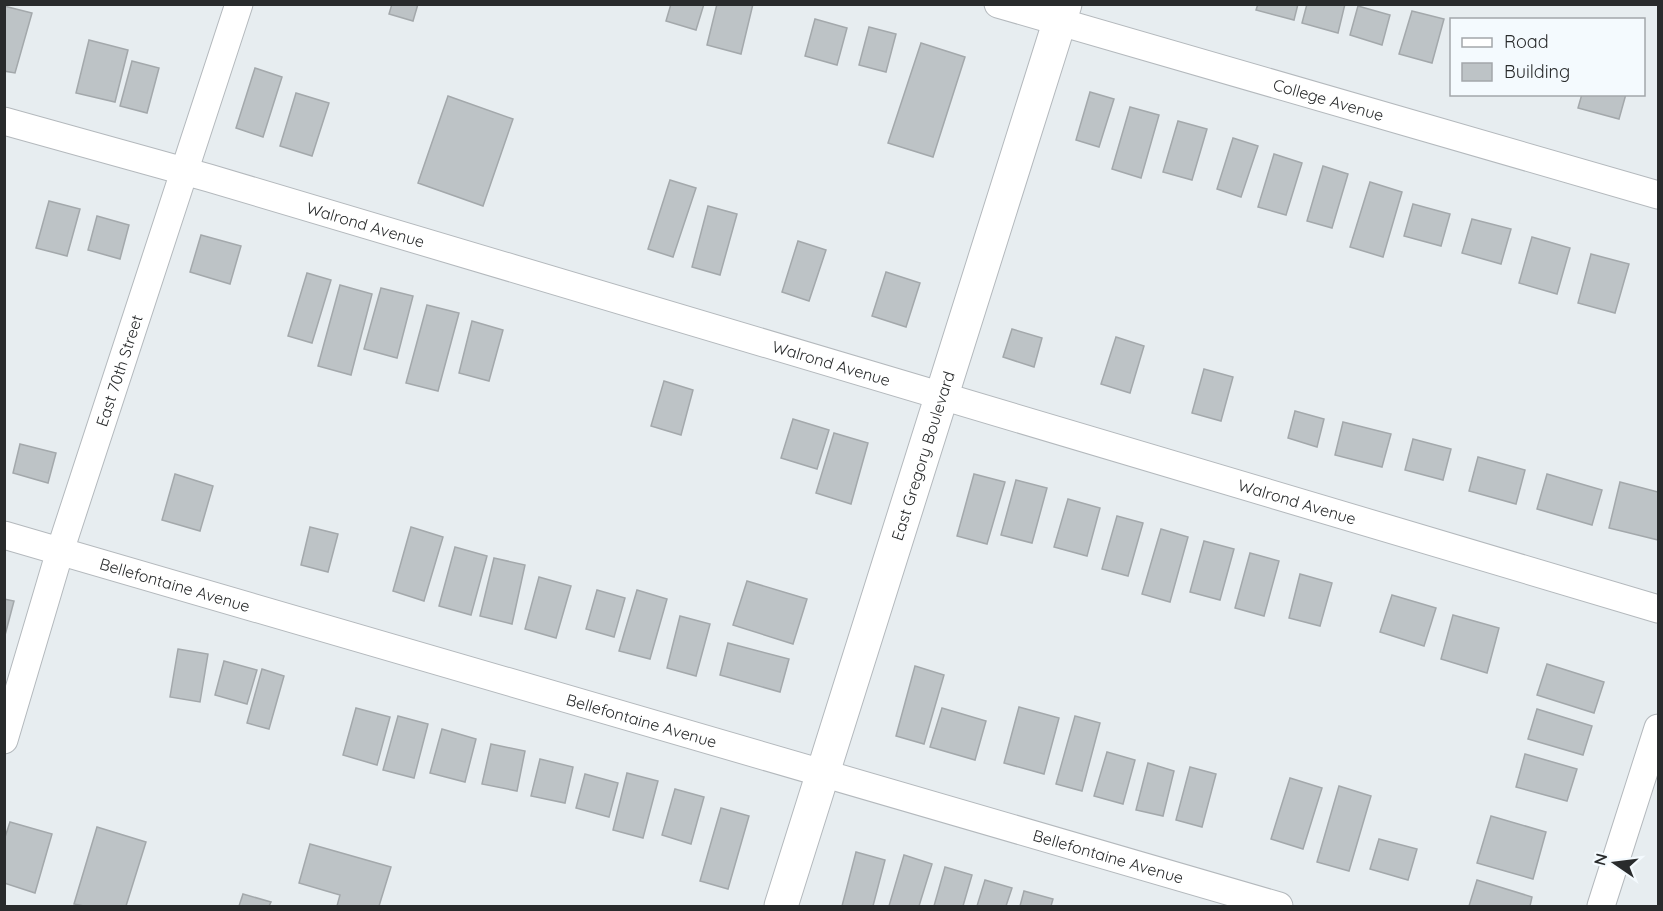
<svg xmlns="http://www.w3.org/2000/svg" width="1663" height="911" viewBox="0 0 1663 911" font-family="Quicksand,sans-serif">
<rect width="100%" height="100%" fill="#e7edf0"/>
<path fill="#bdc3c6" stroke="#a3a8ab" stroke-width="1.5" d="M392,4H418L413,21L389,14Z
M671,4H704L696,30L666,21Z
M717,4H753L741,54L707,45Z
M1258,4H1298L1294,20L1256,10Z
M1307,4H1345L1338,33L1302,23Z
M4,6L32,13L15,73L4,71Z
M1358,6L1390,15L1382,45L1350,35Z
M1412,11L1444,19L1432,63L1399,54Z
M815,19L847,28L837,65L805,56Z
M869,27L896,34L886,72L859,65Z
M89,40L128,50L115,102L76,93Z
M921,43L965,57L933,157L888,143Z
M132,61L159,68L147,113L120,106Z
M255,68L282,77L263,137L236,128Z
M1090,92L1114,99L1099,147L1076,140Z
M296,93L329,103L312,156L280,146Z
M1582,94H1626L1619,119L1578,108Z
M448,96L513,119L483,206L418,183Z
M1130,107L1159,115L1141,178L1112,169Z
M1178,121L1207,129L1192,180L1163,172Z
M1233,138L1258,146L1241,197L1217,189Z
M1274,154L1302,163L1286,215L1258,207Z
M1323,166L1348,174L1332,228L1307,221Z
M670,180L696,188L673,257L648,249Z
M1370,182L1402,192L1383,257L1350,247Z
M49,201L80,209L67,256L36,248Z
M1413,204L1450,214L1441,246L1404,236Z
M708,206L737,214L720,275L692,267Z
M97,216L129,225L120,259L88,250Z
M1472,219L1511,229L1501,264L1462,253Z
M201,235L241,246L230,284L190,272Z
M1532,237L1570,248L1557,294L1519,283Z
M798,241L826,250L809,301L782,292Z
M1591,254L1629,264L1615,313L1578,303Z
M886,272L920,283L906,327L872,316Z
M307,273L331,280L312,343L288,336Z
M340,285L372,294L351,375L318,366Z
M381,288L413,296L397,358L364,349Z
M427,305L459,313L438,391L406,383Z
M472,321L503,330L489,381L459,373Z
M1012,329L1042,338L1034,367L1003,357Z
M1116,337L1144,346L1130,393L1101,384Z
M1204,369L1233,377L1221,421L1192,413Z
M664,381L693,390L681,435L651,426Z
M1295,411L1324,419L1317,447L1288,438Z
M793,419L829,430L817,469L781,458Z
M1343,422L1391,434L1382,467L1335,455Z
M834,433L868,443L851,504L816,493Z
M1413,439L1451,449L1443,480L1405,470Z
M20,444L56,453L48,483L13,473Z
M1478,457L1525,470L1516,504L1469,491Z
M175,474L213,486L200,531L162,520Z
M974,474L1005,482L987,544L957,536Z
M1547,474L1602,490L1592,525L1537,509Z
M1016,480L1047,488L1032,543L1001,535Z
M1620,482L1658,492V540L1609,528Z
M1068,499L1100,508L1087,556L1054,547Z
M1117,516L1143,523L1128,576L1102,569Z
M310,527L338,534L328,572L301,565Z
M411,527L443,537L424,601L393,591Z
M1161,529L1188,537L1170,602L1142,594Z
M1204,541L1234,549L1220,600L1190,592Z
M455,547L487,556L471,615L439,606Z
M1250,553L1279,561L1264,616L1235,608Z
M494,558L525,565L512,624L480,616Z
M1300,574L1332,583L1320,626L1289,618Z
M539,577L571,586L556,638L525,629Z
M747,581L807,599L793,644L733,625Z
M597,590L625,598L614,637L586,629Z
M637,590L667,599L650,659L619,651Z
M1392,595L1436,608L1424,646L1380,632Z
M4,599L14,601L4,639Z
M1453,615L1499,628L1487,673L1441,659Z
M680,616L710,624L696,676L667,668Z
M728,643L789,659L780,692L720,675Z
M178,649L208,654L200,702L170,697Z
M224,661L257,670L247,704L215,695Z
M1547,664L1604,682L1594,713L1537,695Z
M915,666L944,675L924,744L896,736Z
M262,669L284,676L269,729L247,723Z
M1019,707L1059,718L1044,774L1004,763Z
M356,708L390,717L377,765L343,755Z
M942,708L986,721L975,760L930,747Z
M1537,709L1592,726L1583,755L1528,739Z
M398,716L428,724L414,778L383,770Z
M1075,716L1100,723L1082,791L1056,784Z
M442,729L476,739L465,782L430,773Z
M491,744L525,751L517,791L482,784Z
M1107,752L1135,760L1123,804L1094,796Z
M1525,754L1577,769L1567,801L1516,787Z
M540,759L573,767L565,803L531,796Z
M1148,763L1174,771L1163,816L1136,810Z
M1190,767L1216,774L1202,827L1176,820Z
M627,773L658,781L643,838L613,830Z
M585,774L618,783L609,817L576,808Z
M1290,778L1322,788L1303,849L1271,839Z
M1339,786L1371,796L1349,871L1317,862Z
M675,789L704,797L691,844L662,835Z
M721,808L749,816L728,889L700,881Z
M1491,816L1546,832L1533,879L1477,863Z
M10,822L52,834L35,893L4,883V840Z
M97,827L146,842L126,906H84L74,904Z
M1379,839L1417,849L1408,880L1370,869Z
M310,844L391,867L379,906H337L340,895L299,883Z
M856,852L885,860L873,906H842Z
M904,855L932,864L919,906H889Z
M945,867L972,875L963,906H934Z
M985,880L1012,888L1006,906H977Z
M1477,880L1532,897L1530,906H1469Z
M1024,891L1053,899L1051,906H1020Z
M243,894L271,902L269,906H239Z"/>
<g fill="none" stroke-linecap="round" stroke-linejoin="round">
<defs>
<g id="minor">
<path id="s1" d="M998,4L1658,195"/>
<path id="s2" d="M4,121L209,178L1658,609"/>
<path id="s3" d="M4,535L1279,906"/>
<path id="s4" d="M4,740L60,551L239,4"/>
<path d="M1601,906L1658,728"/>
</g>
<g id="major">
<path id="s5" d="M781,906L1065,4"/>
</g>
</defs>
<use href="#minor" stroke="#b4b9bd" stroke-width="29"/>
<use href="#major" stroke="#b4b9bd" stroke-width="35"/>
<use href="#minor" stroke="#fff" stroke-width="27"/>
<use href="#major" stroke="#fff" stroke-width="33"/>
</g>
<g text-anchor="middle" stroke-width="4.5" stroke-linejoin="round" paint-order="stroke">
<g font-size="16" fill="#292b2c" stroke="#f4fafe">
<text dy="6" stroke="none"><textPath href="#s1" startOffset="344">College Avenue</textPath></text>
<text dy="6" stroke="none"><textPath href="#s2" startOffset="376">Walrond Avenue</textPath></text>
<text dy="6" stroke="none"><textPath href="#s2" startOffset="862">Walrond Avenue</textPath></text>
<text dy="6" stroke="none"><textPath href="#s4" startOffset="387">East 70th Street</textPath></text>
<text dy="6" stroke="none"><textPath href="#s5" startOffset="472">East Gregory Boulevard</textPath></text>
<text dy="6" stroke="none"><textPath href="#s2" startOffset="1348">Walrond Avenue</textPath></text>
<text dy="6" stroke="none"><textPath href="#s3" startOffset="178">Bellefontaine Avenue</textPath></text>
<text dy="6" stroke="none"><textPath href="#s3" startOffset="664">Bellefontaine Avenue</textPath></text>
<text dy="6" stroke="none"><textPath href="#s3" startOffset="1150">Bellefontaine Avenue</textPath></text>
</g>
</g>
<rect width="1663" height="911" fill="none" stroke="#292b2c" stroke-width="12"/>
<rect x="1450" y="18" width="195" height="78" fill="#f4fafe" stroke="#a3a7aa" stroke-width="1.5"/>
<rect x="1462" y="38" width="30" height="9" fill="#ffffff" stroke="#a3a7aa" stroke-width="1.5"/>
<text x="1504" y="48" font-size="18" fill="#292b2c">Road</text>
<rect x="1462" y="63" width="30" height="18" fill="#bdc3c6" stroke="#a3a7aa" stroke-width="1.5"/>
<text x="1504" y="78" font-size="18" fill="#292b2c">Building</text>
<g transform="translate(1615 863) rotate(284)" stroke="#f4fafe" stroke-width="4.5" paint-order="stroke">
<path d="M0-4.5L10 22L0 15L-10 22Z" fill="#292b2c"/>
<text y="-9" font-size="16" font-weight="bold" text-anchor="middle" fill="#292b2c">N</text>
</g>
</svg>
